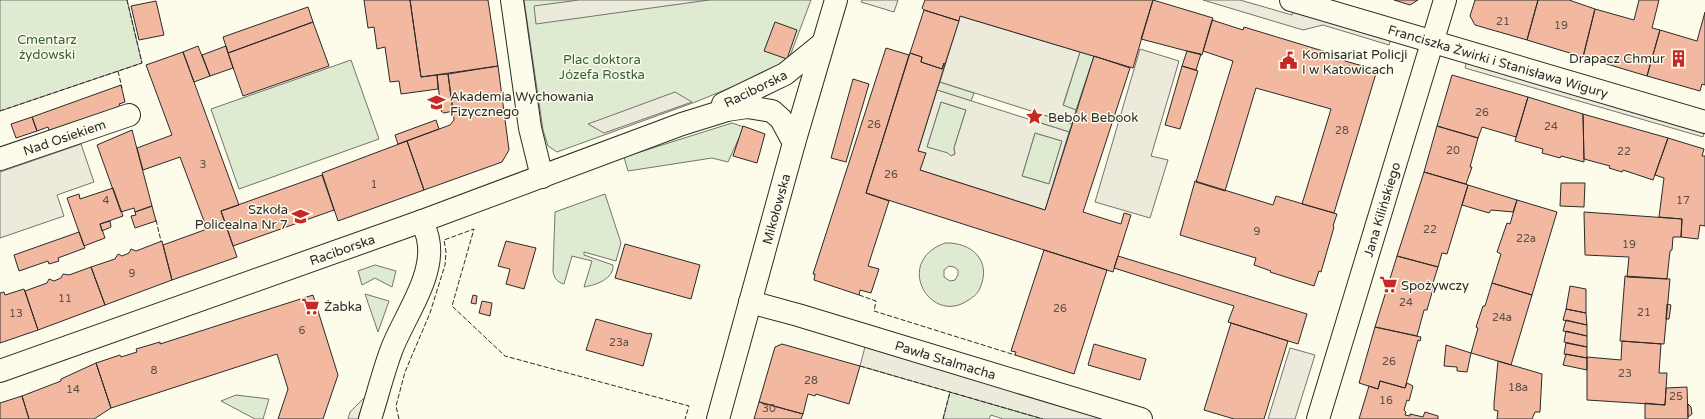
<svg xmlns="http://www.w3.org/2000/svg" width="1705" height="419" viewBox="0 0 1705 419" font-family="'Varela Round',sans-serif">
<rect width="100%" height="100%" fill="#fdfbea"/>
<path fill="#deebd1" stroke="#74746e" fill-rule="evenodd" d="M0,0H127L142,63L0,111Z
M524,0H811L787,64L698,101L557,152L548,146L543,130Z
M1080,52L1094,56L1076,110L1063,106Z
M351,60L379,139L239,189L211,109Z
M940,82L974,93L971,101L937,90Z
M941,102L966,110L954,148L955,154L951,156L927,147Z
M1041,114L1072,124L1069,132L1038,122Z
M732,123L744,127L728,162L712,158L628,171L624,157Z
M1035,133L1062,141L1049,184L1022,176Z
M605,194L621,243L616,261L584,252V255L613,265C614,279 596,285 584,287L592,261L572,256L564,284C557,282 554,278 553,271L555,212Z
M945,243C972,242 992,261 980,288C978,294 972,298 967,301C930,325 893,262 945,243ZM949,266L954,267L958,270V275L955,280L950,281L944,277V270Z
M375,265L396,271L392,287L375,278L362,285L358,271Z
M365,294L389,301L378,332Z
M950,392L1043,419H1003L991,415L989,419H943Z
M236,395L269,399L263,419H255L221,401Z"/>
<path fill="#eceadb" stroke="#74746e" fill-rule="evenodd" d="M579,0H709L536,24L534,6Z
M862,0H898L894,12L861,2Z
M1203,0H1240L1292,15L1295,7L1392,36L1389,45L1323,25L1303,30Z
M960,16L1080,52L1063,105L1076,110L1072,124L940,82Z
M1140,49L1179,61L1151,156L1168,160L1150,218L1095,202Z
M1468,57L1705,131L1703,137L1465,68Z
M937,90L1069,132L1045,210L920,170L925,154L918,151ZM941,102L966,110L954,148L955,154L951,156L948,153L927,147ZM1035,133L1062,141L1049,184L1022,176Z
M675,92L692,102L604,133L588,124Z
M81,144L94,182L57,195L64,216L0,238V172Z
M865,347L1110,419H1043L860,366Z
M1290,348L1315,355L1295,419H1268Z
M365,397L358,419H348L350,412Z"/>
<path fill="#f2b8a0" stroke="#2b2b2b" d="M364,0H410L421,77L437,75L438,89L401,94L399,81L390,82L385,47L377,49L374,27L368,28Z
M410,0H488L498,66L421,77Z
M925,0H1153L1133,68L960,16L959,21L924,10L922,8Z
M1153,0L1213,18L1202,55L1141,39Z
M1394,0H1418L1410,5Z
M1475,0H1538L1527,40L1475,25L1470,16Z
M1538,0H1569L1595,9L1583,57L1527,40Z
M1639,0H1659L1652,28L1660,30L1647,76L1583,57L1595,9L1634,20Z
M156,1L164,35L139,40L131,6Z
M308,7L313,22L228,53L223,37Z
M924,10L959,21L945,64L944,63L942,69L921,62L922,57L910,53Z
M1705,12V85L1702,84L1700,91L1647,76L1660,30L1697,41Z
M1212,20L1243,30L1244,27L1346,58L1345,61L1377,70L1334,213L1302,204L1331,109L1256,88L1225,191L1196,182L1233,61L1203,51Z
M313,22L329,66L243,96L228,53Z
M775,22L797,30L787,59L764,51Z
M198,46L210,76L194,82L183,52Z
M226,46L233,68L210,76L202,55Z
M886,48L909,55L866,193L889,201L868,266L879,269L871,293L860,290L859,295L814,280L815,274H813Z
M1187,51L1201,54L1196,70L1182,66Z
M183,52L239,205L221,211L237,257L172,280L163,245L207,229L180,157L143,170L137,148L172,135L146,65Z
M910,53L922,57L921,62L942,69L944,63L945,64L918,151L926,153L920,170L1045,210L1094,56L1130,68L1083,212L1121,224L1124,213L1131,215L1113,272L866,193Z
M498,66L509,150L502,162L424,190L407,141L450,125L454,120L448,74Z
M1182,66L1198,71L1180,129L1165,125Z
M448,74L453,111L444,113L441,111L437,75Z
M1452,75L1528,97L1516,137L1482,127L1478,138L1437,126Z
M853,79L869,84L846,162L831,158Z
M121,85L125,102L119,104L120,106L50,134L48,127L37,131L32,117Z
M1528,97L1583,114L1584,162L1561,156L1560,158L1542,153L1543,149L1515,141Z
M1583,114L1668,138L1653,180L1623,170L1622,172L1609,168L1610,166L1584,159Z
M32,117L37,131L16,138L11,124Z
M436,120L439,129L398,144L395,135Z
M743,126L765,134L757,163L733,156Z
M1437,126L1478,138L1470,167H1472L1466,184L1424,172Z
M132,130L152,206L135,212L134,208L121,212L97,145Z
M1668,138L1704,149L1702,156H1705V226L1700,225L1698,239L1681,237L1682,219L1659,217L1664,178L1655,175Z
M407,141L424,190L338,221L322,173Z
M1424,172L1468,185L1447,254L1442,253L1438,267L1397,256Z
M322,175L334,210L233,246L221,211Z
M1195,181L1273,205L1276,196L1337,214L1333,226L1334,227L1321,272L1319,271L1314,286L1270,272L1271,271L1254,265L1256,258L1180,235Z
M1561,183H1585L1584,207L1560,206Z
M1468,185L1517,200L1513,212L1491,210L1489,213L1462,205Z
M113,188L123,216L100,224L105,238L84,246L67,198L79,194L80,199Z
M1517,200L1557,212L1532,295L1492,283L1501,254L1497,252L1507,223L1510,224Z
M152,206L156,221L135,228L131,216L136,215L135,212Z
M1584,212L1682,219L1681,237H1673L1672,250L1670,251L1667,279L1627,277L1629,257L1585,255Z
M110,221L111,227L102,231L100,224Z
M79,232L85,248L58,258L59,261L49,264L48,261L19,271L14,255Z
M162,241L172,280L105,305L91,267L115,259L118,254L122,256L129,253L131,249L136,251Z
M506,241L536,248L524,289L506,284L510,269L498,266Z
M625,244L700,265L691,299L615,278Z
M1044,250L1107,270L1074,374L1015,355L1016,352L1011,351Z
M1118,256L1307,314L1298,344L1228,322L1234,306L1114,268Z
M1397,256L1438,267L1431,289H1433L1427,310H1424L1417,336L1375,327Z
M91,267L105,305L38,330L25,291L47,283L49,279L54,281L61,278L63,274L69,275Z
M1625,276L1670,279L1664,344L1620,341Z
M1492,283L1532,295L1511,365L1471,353L1478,328L1476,327L1483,306H1485Z
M1570,286L1586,289V313L1566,309Z
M24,289L38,330L0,343V293L4,292L5,295Z
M313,295L338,375L323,419H278L288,389L277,354L111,408L96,363L120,355L121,357L137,352L136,349L160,342V344Z
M473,295L477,296L476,304L471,303Z
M482,301L492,303L490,316L479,313Z
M1667,304L1671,305L1669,319H1666Z
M1566,309L1586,313L1587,325L1563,320Z
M596,319L649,334L650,333L652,334L643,366L586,350Z
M1566,320L1587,325V336L1563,331Z
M1231,323L1288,341L1264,419H1234L1204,410Z
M1375,327L1421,337L1420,341L1418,340L1405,388L1380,381L1378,389L1359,383Z
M1566,331L1587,336V347L1564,342Z
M1622,341L1661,344L1659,373H1667L1665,405L1587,400V357L1621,360Z
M1566,343L1587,347V358L1564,354Z
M782,344L860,366L849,404L816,394L815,396L808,394L803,414L759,402L775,347Z
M1094,344L1146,359L1140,380L1088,365Z
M1446,345L1471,353L1467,372L1457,371V367L1444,366Z
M1566,354L1587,358V370L1563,365Z
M1498,361L1542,374L1540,412H1535L1532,419H1497L1498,411L1494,410V403Z
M96,363L111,408L94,419H29L22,396L61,381V379Z
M1380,381L1405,388L1407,383L1413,386L1409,401L1407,400L1404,410L1406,412L1405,415L1410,416V414L1423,417L1425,412L1438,416V419H1359L1369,386L1378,389Z
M1687,387L1688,419H1645V403L1665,405L1666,388Z
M22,396L29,419H0V403Z
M759,402L803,414L801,419H754Z
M1688,404L1691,407L1692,414L1688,417Z"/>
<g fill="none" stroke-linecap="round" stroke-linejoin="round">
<defs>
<g id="minor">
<path d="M512,0L530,128L542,177"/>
<path id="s1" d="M1291,0L1705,122"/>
<path id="s2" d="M723,104L785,74L822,44"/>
<path id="s3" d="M0,159L129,115"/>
<path id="s4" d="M750,302L798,315L1141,419"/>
<path id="s5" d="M0,371L422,221L682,124L727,110L747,107L772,111L781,119L794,143"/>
<path d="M370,419C377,397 383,373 391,351C403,318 436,276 428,239C427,233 424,227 422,221"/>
<path id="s6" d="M1318,419L1445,0"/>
</g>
<g id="major">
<path id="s7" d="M718,419L794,143L836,0"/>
</g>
</defs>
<use href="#minor" stroke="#2b2b2b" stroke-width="24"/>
<use href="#major" stroke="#2b2b2b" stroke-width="24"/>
<use href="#minor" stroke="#fdfbea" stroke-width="22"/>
<use href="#major" stroke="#fdfbea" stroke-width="22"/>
<path stroke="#2b2b2b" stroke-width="1" stroke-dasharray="5 2" stroke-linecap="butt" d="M118,71L122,88
M0,111L142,63L127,0
M156,220L161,241
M859,295L876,301L874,311L1015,355
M860,366L1043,419
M399,419L396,406L405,372L430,313L445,265L446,252L444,240L474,229L452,306L505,356L689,406L685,419
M943,419L950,392"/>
</g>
<defs>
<symbol id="building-bare" viewBox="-9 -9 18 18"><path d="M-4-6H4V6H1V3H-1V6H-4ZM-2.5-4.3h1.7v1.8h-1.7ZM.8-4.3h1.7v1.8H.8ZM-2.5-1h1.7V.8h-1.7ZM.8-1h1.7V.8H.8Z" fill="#c62828" stroke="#fdfbea" stroke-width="2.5" paint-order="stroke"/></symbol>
<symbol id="civic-bare" viewBox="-9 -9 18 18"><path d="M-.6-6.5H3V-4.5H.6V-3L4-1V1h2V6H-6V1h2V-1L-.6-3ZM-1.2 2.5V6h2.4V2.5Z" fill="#c62828" stroke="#fdfbea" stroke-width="2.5" paint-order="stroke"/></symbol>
<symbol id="university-bare" viewBox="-9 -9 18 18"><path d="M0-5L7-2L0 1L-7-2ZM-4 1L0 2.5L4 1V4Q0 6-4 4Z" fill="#c62828" stroke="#fdfbea" stroke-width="2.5" paint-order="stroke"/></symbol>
<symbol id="sight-bare" viewBox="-9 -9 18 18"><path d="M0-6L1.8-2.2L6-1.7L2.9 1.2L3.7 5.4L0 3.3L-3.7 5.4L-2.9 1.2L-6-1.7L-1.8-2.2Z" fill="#c62828" stroke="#fdfbea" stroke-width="2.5" paint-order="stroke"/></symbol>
<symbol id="school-bare" viewBox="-9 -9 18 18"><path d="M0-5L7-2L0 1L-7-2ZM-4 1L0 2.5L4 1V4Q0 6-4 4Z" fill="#c62828" stroke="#fdfbea" stroke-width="2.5" paint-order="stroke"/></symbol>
<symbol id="supermarket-bare" viewBox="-9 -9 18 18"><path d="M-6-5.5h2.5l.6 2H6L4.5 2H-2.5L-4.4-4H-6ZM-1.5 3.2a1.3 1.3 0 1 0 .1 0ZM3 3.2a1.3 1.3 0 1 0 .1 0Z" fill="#c62828" stroke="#fdfbea" stroke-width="2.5" paint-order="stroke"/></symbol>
</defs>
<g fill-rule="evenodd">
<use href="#building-bare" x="1666" y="46" width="25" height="25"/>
<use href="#civic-bare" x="1276" y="48" width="25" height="25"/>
<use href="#university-bare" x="424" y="90" width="25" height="25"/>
<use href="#sight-bare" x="1022" y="104" width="25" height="25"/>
<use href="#school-bare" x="288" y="204" width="25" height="25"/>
<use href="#supermarket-bare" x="1376" y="272" width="25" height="25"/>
<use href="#supermarket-bare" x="298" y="294" width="25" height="25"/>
</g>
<g text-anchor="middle" stroke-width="3" stroke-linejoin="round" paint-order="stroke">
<g font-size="11" fill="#5d4e48">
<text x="1503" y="25">21</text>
<text x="1561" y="29">19</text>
<text x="1482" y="116">26</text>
<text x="874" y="128">26</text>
<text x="1551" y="130">24</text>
<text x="1342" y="134">28</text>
<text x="1453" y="154">20</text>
<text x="1624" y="155">22</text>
<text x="203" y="168">3</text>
<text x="891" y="178">26</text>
<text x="374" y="188">1</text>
<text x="106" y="204">4</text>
<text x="1683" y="204">17</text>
<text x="1430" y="233">22</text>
<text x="1257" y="235">9</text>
<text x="1526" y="242">22a</text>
<text x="1629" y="248">19</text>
<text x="132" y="277">9</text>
<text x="65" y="302">11</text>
<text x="1406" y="306">24</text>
<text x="1060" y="312">26</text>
<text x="1644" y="316">21</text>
<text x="16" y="317">13</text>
<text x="1502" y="321">24a</text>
<text x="302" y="334">6</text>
<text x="619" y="346">23a</text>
<text x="1389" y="365">26</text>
<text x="154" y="374">8</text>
<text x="1625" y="377">23</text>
<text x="811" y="384">28</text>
<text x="1518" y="391">18a</text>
<text x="73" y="393">14</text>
<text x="1676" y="400">25</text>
<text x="1386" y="404">16</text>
<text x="769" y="412">30</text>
</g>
<g font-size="13" fill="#34623c" stroke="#fdfbea">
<text x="47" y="44">Cmentarz<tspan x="47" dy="15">żydowski</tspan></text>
<text x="602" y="64">Plac doktora<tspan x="602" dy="15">Józefa Rostka</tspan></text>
</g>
<g font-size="13" fill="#2b2b2b" stroke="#fdfbea" text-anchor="start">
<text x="1302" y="59">Komisariat Policji<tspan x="1302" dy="15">I w Katowicach</tspan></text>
<text x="1665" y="63" text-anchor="end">Drapacz Chmur</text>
<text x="450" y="101">Akademia Wychowania<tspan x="450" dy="15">Fizycznego</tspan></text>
<text x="1048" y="122">Bebok Bebook</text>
<text x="288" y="214" text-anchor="end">Szkoła<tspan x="288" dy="15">Policealna Nr 7</tspan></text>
<text x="1401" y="290">Spożywczy</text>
<text x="324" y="311">Żabka</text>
</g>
<g font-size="13" fill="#2b2b2b" stroke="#fdfbea">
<text dy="5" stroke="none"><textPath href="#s1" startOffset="216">Franciszka Żwirki i Stanisława Wigury</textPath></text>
<text dy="5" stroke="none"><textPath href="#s2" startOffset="36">Raciborska</textPath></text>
<text dy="5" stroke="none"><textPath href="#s3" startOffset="68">Nad Osiekiem</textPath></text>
<text dy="5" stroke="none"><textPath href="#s7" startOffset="218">Mikołowska</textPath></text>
<text dy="5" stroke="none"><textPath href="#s6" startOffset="219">Jana Kilińskiego</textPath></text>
<text dy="5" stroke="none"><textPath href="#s5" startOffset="363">Raciborska</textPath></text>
<text dy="5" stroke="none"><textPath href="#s4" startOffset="204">Pawła Stalmacha</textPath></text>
</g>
</g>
</svg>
